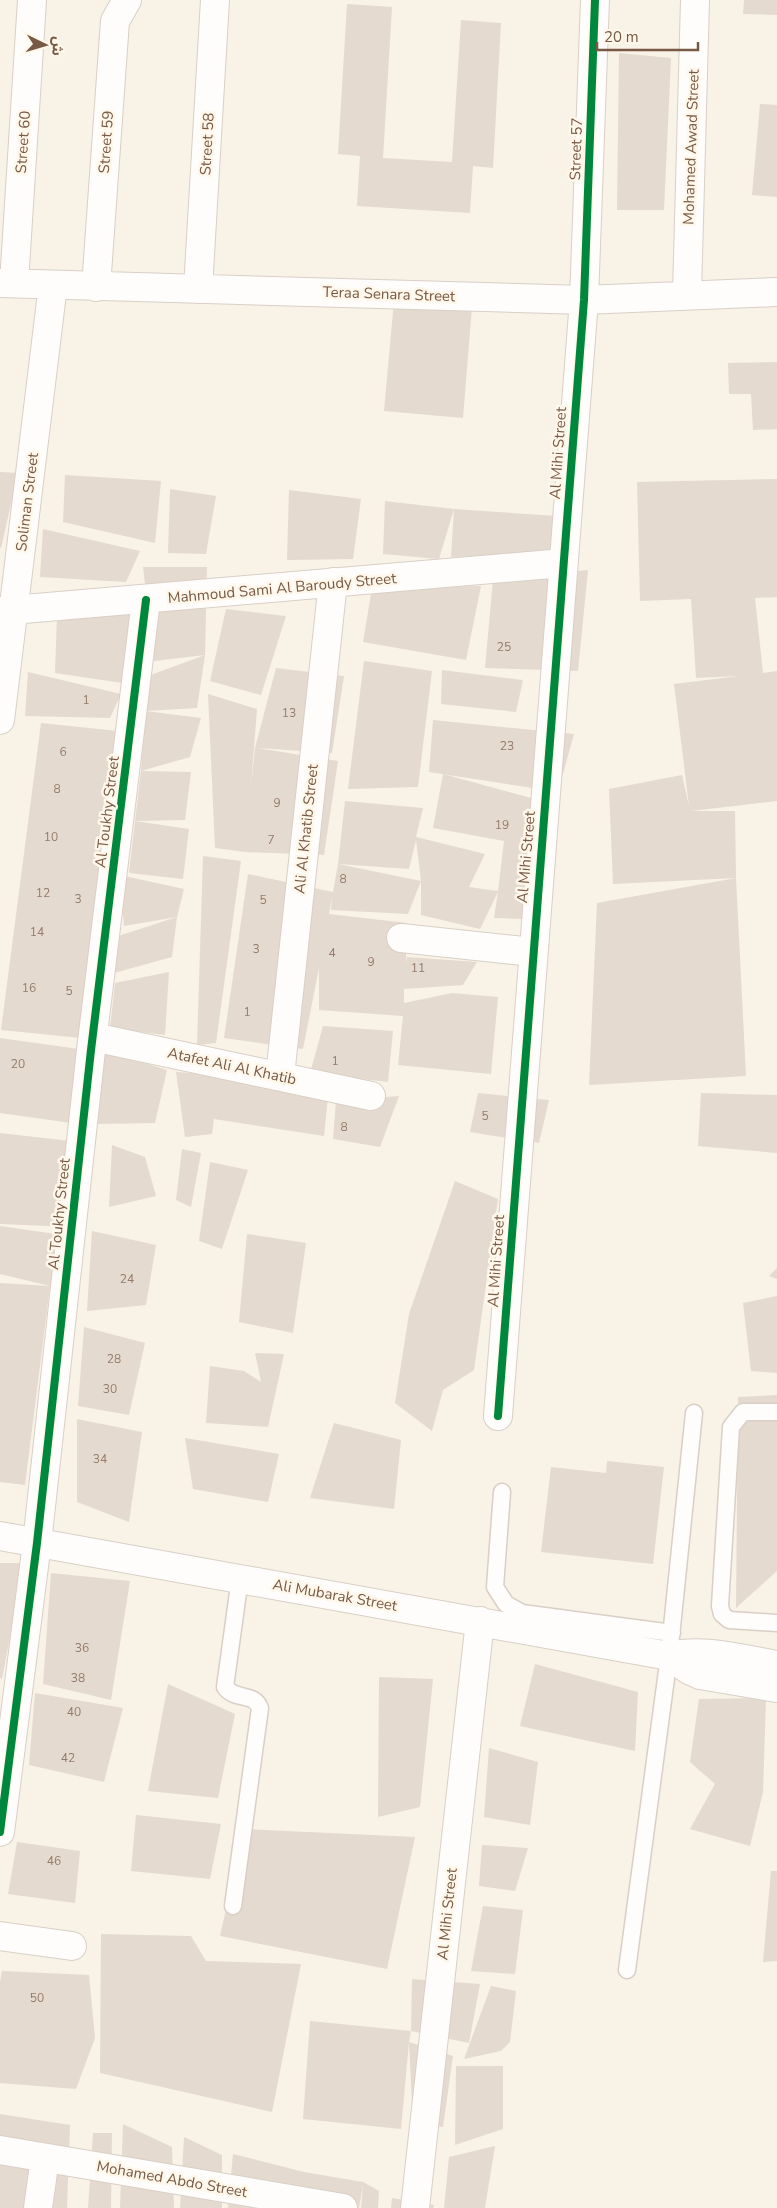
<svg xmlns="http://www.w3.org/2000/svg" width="777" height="2208" viewBox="0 0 777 2208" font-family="'Nunito Sans','Noto Sans Arabic',sans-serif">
<rect width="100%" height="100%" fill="#f8f2e7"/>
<path fill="#e5dacf" d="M744,0H777V15L743,14Z
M347,4L392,7L383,158L452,162L461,20L501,23L493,168L473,166L470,213L357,206L360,156L338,154Z
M619,53L671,58L664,210H617Z
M760,104L777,105V197L752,195Z
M394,301L472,307L463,418L384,411Z
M777,362V429L753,430L751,394H729L728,363Z
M0,472L18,473L1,548L0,547Z
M65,475L161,481L155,543L63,522Z
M777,479V597L755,598L763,673L777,671V801L691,811H735L736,878L613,884L609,789L682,775L689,806L674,684L739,676L696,678L691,599L640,601L637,482Z
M170,489L216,496L206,554L168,553Z
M289,490L361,499L353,559L287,560Z
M385,501L454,509L439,559L383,554Z
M454,509L558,516L551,553L451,557Z
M43,529L140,551L126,582L40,577Z
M143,567H207L205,655L154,661Z
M588,570L578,671L485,668L493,580Z
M481,586L466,660L363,642L372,588Z
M139,608L129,684L55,673L57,615Z
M226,609L286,616L261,695L210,681Z
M205,655L197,708L145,711L148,676Z
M364,661L432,671L418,787L348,789Z
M276,668L344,676L332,753L257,748L338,761L324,855L245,852L215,848L208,694L257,709L251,787L255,748Z
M442,670L523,680L516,712L441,704Z
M28,672L121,694L110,718L25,716Z
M145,711L201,718L190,757L141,771Z
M433,720L574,734L558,792L429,772Z
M41,723L118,731L81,1038L1,1030Z
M141,771L191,772L185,820L135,821Z
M443,774L542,801L528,846L522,919L494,918L498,892L480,929L421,915V881L416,840L409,869L338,864L345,801L423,808L416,837L485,854L469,887L498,891L504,841L433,828Z
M135,821L189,829L183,879L129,873Z
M203,856L241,861L216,1043L197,1045Z
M338,864L421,881L408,914L331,910L332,897L329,914L407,923L406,964L407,957L477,962L463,985L404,989V1003L452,993L498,997L491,1074L398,1065L403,1016L319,1010V968L303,1049L224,1038L248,874L333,892Z
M120,875L184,889L177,917L172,957L114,973L118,936L177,917L124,926Z
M736,878L746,1076L589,1085L597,903Z
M169,972L165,1035L110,1028L115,983Z
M323,1026L393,1031L388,1082L310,1073Z
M0,1038L86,1050L71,1123L0,1113Z
M102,1050L167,1070L155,1123L96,1124Z
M176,1072L218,1075L328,1097L324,1136L214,1119L215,1110L212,1134L185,1137Z
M478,1093L549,1100L539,1143L470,1132Z
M701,1093L777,1095V1153L698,1146Z
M399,1096L380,1147L333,1139L336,1101Z
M0,1133L70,1141L72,1227L0,1224Z
M112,1145L145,1157L156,1196L109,1207Z
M182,1149L201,1153L191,1207L176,1200Z
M210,1162L248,1170L222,1249L199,1241Z
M455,1181L498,1199L474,1370L443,1390L432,1431L395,1403L409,1314Z
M0,1226L70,1236L50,1286L0,1274Z
M92,1231L156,1245L146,1305L87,1311Z
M247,1234L306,1243L293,1333L239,1322Z
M777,1268V1279L769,1276Z
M0,1283L50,1286L25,1485L0,1482Z
M777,1296V1373L751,1371L743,1303Z
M84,1327L145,1343L129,1415L78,1406Z
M255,1353L284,1354L268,1427L206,1423L210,1366L244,1371L261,1382Z
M777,1395V1571L736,1608L738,1397Z
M77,1419L142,1432L129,1522L77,1502Z
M334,1423L401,1440L394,1509L310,1498Z
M185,1438L279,1454L268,1502L193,1489Z
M607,1461L664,1467L653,1564L541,1552L551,1467L606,1473Z
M0,1563H24L2,1679L0,1678Z
M51,1573L130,1581L111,1700L43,1684Z
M535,1664L638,1692L635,1751L520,1726Z
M379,1677L433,1679L420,1807L378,1817Z
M168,1684L235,1714L218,1798L148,1791Z
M35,1693L123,1708L104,1782L29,1765Z
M766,1698L763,1792L750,1846L690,1829L715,1784L690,1762L699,1699Z
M489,1748L538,1762L530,1825L484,1817Z
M136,1815L221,1824L210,1879L131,1871Z
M244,1829L415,1837L387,1969L220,1936Z
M17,1842L80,1851L75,1903L8,1894Z
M482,1845L528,1848L515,1891L479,1886Z
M771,1871H777V1961L763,1962Z
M483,1906L523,1910L515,1974L471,1971Z
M101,1934L191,1936L206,1961L301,1964L272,2112L100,2073Z
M2,1971L89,1975L95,2038L76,2089L0,2083V1982Z
M412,1979L480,1984L469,2043L411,2031Z
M491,1986L516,1991L510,2042L501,2051L464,2059Z
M310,2021L411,2031L409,2042L453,2056L443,2127L413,2124L409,2042L401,2129L303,2119Z
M456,2066H503V2129L455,2145Z
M0,2114L70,2125L67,2208H0Z
M123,2124L172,2147L174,2208H120Z
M93,2133H112L111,2208H88Z
M184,2137L222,2155V2208H180Z
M495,2146L485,2208H444L449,2157Z
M233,2154L304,2172L363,2182L379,2191L378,2208H361L363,2184L359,2208H228Z
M392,2198L434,2205L433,2208H391Z"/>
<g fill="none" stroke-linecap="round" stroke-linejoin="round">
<defs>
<path id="service" d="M777,1412H743L731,1427L720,1606L722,1614L729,1620L777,1623
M502,1492L495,1587L506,1604L522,1613L672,1633
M233,1906L260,1708C254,1692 235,1701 225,1687L240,1578
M627,1970L669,1656L694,1413"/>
<path id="minor" d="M0,283L584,300L777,292
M14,283L32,0
M96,287L115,21L127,0
M198,289L215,0
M687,294L695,0
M0,611L563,563
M0,720L53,285
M401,938L533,952
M93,1037L371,1096
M280,1076L333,582
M498,1416L584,300L595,0
M0,1536L669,1656C705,1648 741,1659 777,1665
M669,1656L689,1670L700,1675L777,1688
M0,1832L37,1543L91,1050L146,600
M0,1936L72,1946
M0,2150L343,2208
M38,2208L45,2158
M415,2208L480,1621"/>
</defs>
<use href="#service" stroke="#d9cfc6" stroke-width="19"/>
<use href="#minor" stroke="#d9cfc6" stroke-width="30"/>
<use href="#service" stroke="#fefdfb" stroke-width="16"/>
<use href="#minor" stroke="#fefdfb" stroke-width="28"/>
<defs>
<path id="cycleway" d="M498,1416L584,300L595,0
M0,1832L37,1543L91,1050L146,600"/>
</defs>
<use href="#cycleway" stroke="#fff7e9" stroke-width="11"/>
<use href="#cycleway" stroke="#00873e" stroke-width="8"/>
</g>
<g text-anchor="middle" stroke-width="5" stroke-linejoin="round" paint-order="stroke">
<g font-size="12" fill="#957b6a">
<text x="504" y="651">25</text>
<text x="86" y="704">1</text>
<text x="289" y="717">13</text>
<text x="507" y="750">23</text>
<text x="63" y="756">6</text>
<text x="57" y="793">8</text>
<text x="277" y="807">9</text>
<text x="502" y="829">19</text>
<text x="51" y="841">10</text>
<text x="271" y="844">7</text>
<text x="343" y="883">8</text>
<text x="43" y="897">12</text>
<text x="78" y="903">3</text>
<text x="263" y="904">5</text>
<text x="37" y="936">14</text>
<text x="256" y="953">3</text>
<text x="332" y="957">4</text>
<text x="371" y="966">9</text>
<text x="418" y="972">11</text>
<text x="29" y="992">16</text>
<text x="69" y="995">5</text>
<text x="247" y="1016">1</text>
<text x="335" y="1065">1</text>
<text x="18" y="1068">20</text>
<text x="485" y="1120">5</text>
<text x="344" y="1131">8</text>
<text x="127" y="1283">24</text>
<text x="114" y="1363">28</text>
<text x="110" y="1393">30</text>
<text x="100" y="1463">34</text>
<text x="82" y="1652">36</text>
<text x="78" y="1682">38</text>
<text x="74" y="1716">40</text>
<text x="68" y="1762">42</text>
<text x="54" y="1865">46</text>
<text x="37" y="2002">50</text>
</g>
<g font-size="15" fill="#785945" stroke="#fff7e9">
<text transform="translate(23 142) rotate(-86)" y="5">Street 60</text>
<text transform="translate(106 142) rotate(-86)" y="5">Street 59</text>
<text transform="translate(207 144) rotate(-87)" y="5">Street 58</text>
<text transform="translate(691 147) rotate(-88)" y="5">Mohamed Awad Street</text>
<text transform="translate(576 149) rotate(-88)" y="5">Street 57</text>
<text transform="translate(389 294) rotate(2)" y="5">Teraa Senara Street</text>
<text transform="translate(558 453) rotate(-86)" y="5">Al Mihi Street</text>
<text transform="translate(27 502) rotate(-83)" y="5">Soliman Street</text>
<text transform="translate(282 588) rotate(-5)" y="5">Mahmoud Sami Al Baroudy Street</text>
<text transform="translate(107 812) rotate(-83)" y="5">Al Toukhy Street</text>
<text transform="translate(306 829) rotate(-84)" y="5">Ali Al Khatib Street</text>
<text transform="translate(526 857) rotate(-85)" y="5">Al Mihi Street</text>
<text transform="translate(232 1066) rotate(12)" y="5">Atafet Ali Al Khatib</text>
<text transform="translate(59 1214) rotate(-84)" y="5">Al Toukhy Street</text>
<text transform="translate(496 1261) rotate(-86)" y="5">Al Mihi Street</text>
<text transform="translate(335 1595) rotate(10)" y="5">Ali Mubarak Street</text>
<text transform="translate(447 1914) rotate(-84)" y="5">Al Mihi Street</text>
<text transform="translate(172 2179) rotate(10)" y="5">Mohamed Abdo Street</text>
</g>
</g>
<g transform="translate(45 45) rotate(95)" stroke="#fff7e9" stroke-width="4" paint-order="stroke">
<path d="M0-4L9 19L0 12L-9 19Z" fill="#785945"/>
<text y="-8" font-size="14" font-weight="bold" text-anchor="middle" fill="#785945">ش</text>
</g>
<path d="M597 42v8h101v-8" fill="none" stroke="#785945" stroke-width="2.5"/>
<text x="604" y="42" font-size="15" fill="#785945" stroke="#fff7e9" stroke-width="4" paint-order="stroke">20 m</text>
</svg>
